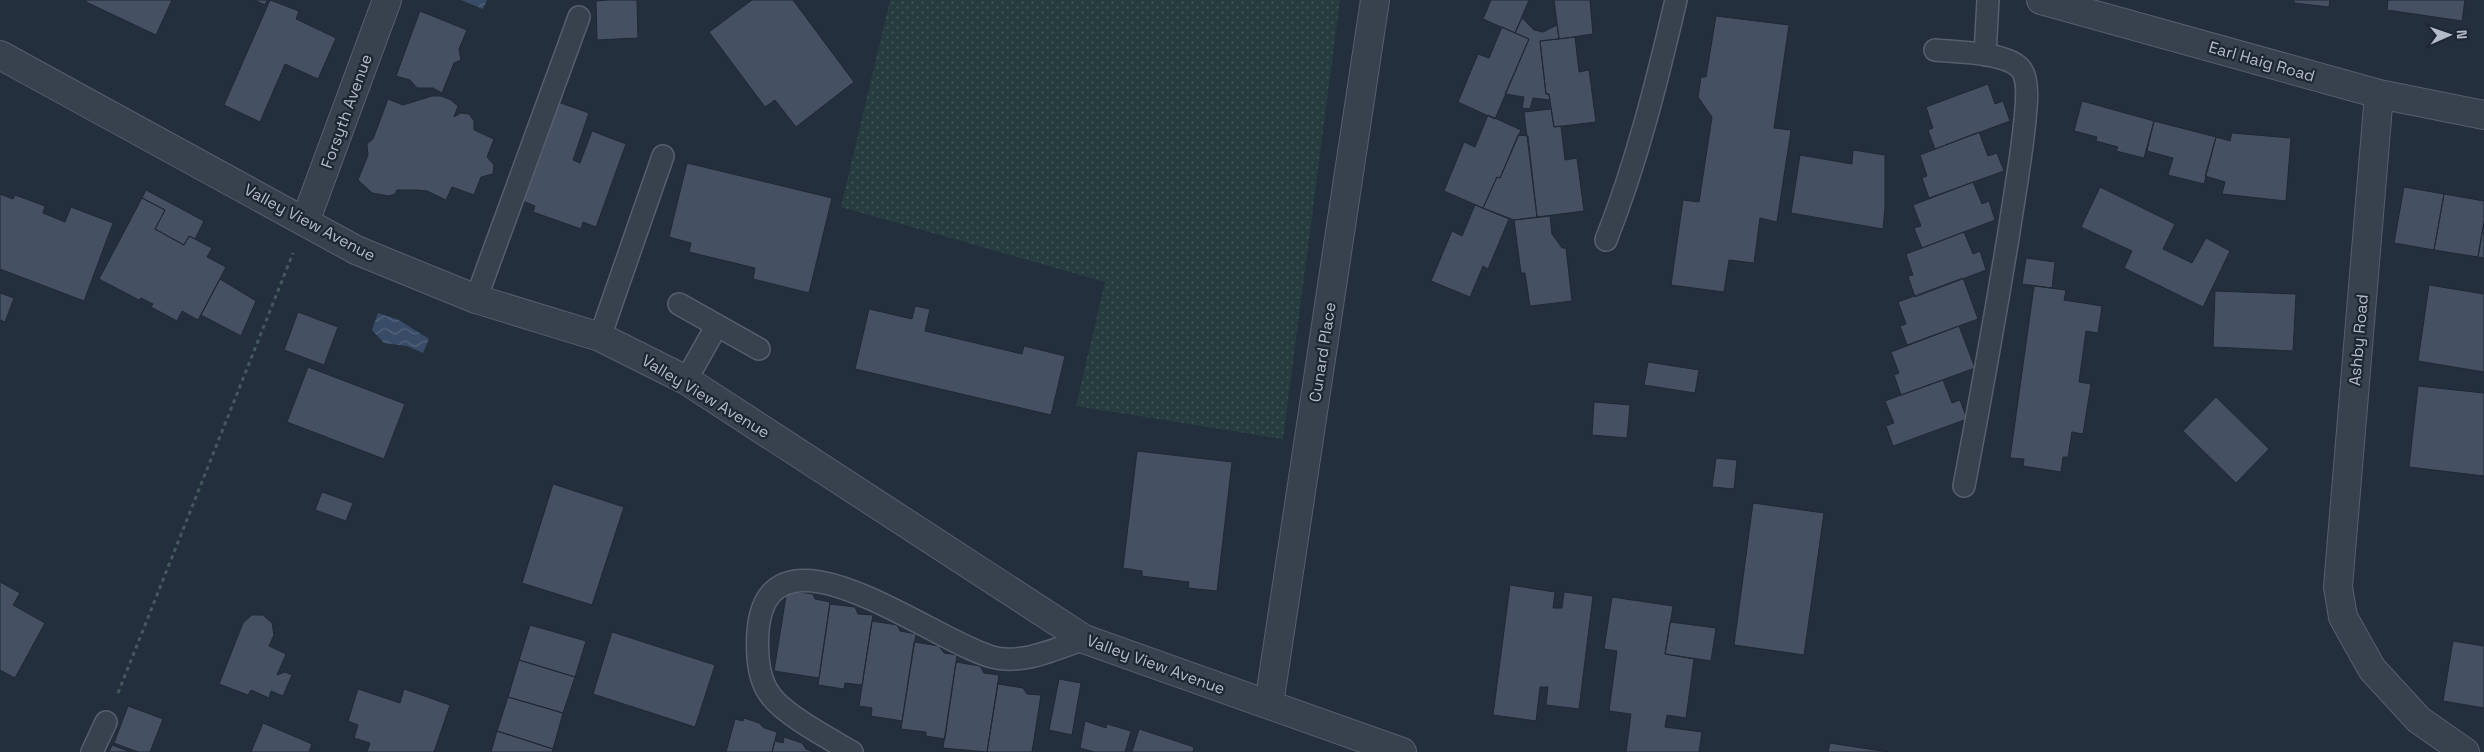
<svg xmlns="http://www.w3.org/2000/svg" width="2484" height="752" viewBox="0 0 2484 752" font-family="'Space Grotesk',sans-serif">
<defs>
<pattern id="park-dots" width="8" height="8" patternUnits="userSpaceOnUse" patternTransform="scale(1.25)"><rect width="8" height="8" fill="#263c3f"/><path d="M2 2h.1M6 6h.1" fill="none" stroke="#435659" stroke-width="1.8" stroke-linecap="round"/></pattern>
<pattern id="water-waves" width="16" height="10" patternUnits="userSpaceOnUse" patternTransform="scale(1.25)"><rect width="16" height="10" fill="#394c67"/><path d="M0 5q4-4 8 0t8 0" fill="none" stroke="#53647b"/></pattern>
</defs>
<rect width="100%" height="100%" fill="#242f3e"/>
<path fill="url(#park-dots)" d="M890,0H1340L1283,439L1076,406L1105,282L841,207Z"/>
<path fill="url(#water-waves)" d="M461,0H487L483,9Z
M378,313L399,320L429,339L423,353L407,346L384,343L372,330Z"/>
<path fill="#455162" stroke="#1f2835" d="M87,0H172L156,35L86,2Z
M254,0H267L265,5Z
M270,0L299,11L296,19L336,38L318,79L285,64L260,122L224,105Z
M608,0H637L638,38L597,40L596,1Z
M752,0H793L854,82L796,127L775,100L765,107L709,32Z
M1491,0H1529L1515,33L1483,19Z
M1554,0H1590L1593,34L1559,39Z
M2294,0H2330L2329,7L2294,3Z
M2388,0H2465L2462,21L2387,10Z
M420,11L467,30L459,49L461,60L454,63L442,93L433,88H417L410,80L396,76Z
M1716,16L1789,25L1774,128L1791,130L1777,222L1760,218L1754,263L1729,260L1724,292L1671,285L1683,200L1699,202L1712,117L1698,97L1701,77H1706Z
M1522,18L1534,30L1543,32L1557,25L1559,39L1540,41L1546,94H1549L1550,100L1533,98L1530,109L1522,108L1524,97L1505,94L1529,39L1515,33Z
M1502,27L1529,39L1495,119L1458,102L1478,54L1489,58Z
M1575,37L1579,72L1589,70L1596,122L1554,127L1549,94H1546L1540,41Z
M1988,84L1995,104L2003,101L2010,121L1935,149L1928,130L1933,128L1926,107Z
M432,96H441L451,100L458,106L454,117L461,113L469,114L474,121V130L494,139L487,157L494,165L493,174L481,177L474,195L452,187L446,200L427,191L417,190H397L395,194L389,196L372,193L358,180L368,155L367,144L373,139L388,99L403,105Z
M2082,101L2154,121L2144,158L2116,151L2118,147L2096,141L2097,137L2074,131Z
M558,102L589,113L573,160L580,163L592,131L626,144L596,227L583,222L581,229L533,212L535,206L523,201Z
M1551,109L1554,127L1561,126L1565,160L1577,158L1584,211L1537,217L1524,112Z
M1488,115L1521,130L1500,178L1497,177L1483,208L1444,191L1464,142L1475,147Z
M2154,121L2216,137L2204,184L2168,175L2173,158L2147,151Z
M1979,132L1988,156L1997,153L2004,171L1929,198L1922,178L1927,176L1920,155Z
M2232,133L2291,138L2286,201L2222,194L2225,182L2205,176L2216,137L2230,141Z
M1518,135L1528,136L1537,217L1514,220L1483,208L1497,177L1500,178Z
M1853,150L1885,155V208L1883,229L1791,213L1800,155L1852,164Z
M687,163L832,198L809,293L753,279L755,268L689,252L691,243L669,237Z
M1973,182L1982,204L1989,201L1995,220L1922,248L1914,228L1921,226L1913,205Z
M2100,187L2175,224L2163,249L2192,263L2206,238L2230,251L2203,307L2124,268L2132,251L2081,227Z
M2404,187L2444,194L2434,250L2394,243Z
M146,190L204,221L195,239L189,236L184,245L155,229L165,210L142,198Z
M0,194L13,199L15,195L45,206L43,213L65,222L71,207L113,223L84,301L0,269Z
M2444,194L2484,201V222L2478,257L2434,250Z
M142,198L165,210L155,229L184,245L189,236L212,248L207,257L226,267L198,320L182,311L177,321L151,307L153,304L141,298L139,300L99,279Z
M1475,205L1509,219L1488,269L1483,266L1470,297L1431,281L1452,231L1462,236Z
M1550,216L1552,234L1562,248H1566L1572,301L1530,306L1525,273H1521L1514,220Z
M2484,222V258L2478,257Z
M1964,232L1973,254L1980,251L1986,270L1915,297L1908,276L1913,275L1906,254Z
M2026,258L2055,262L2052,288L2022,284Z
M1963,278L1978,319L1907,345L1900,326L1906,324L1898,302Z
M220,279L256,301L241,336L201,315Z
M2429,285L2484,294V372L2418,361Z
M2034,286L2066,290L2064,300L2102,306L2098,333L2086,331L2079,382L2091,384L2083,434L2072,432L2068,457H2063L2061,472L2023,466L2024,459L2010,458Z
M2215,291L2296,294L2293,351L2213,347Z
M0,293L14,298L5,322L0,320Z
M915,306L930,309L925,331L1022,354L1024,346L1065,356L1051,415L855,369L869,309L912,319Z
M298,312L338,327L324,365L284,350Z
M1959,326L1975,368L1901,395L1894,375L1899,373L1891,352Z
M1648,362L1699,370L1695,393L1644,385Z
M308,367L405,404L384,459L287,422Z
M1943,380L1952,403L1960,400L1967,419L1893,446L1886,426L1894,423L1885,401Z
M2418,386L2484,393V476L2409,467Z
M2216,397L2269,449L2236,483L2183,431Z
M1594,402L1630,405L1627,438L1592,435Z
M1137,451L1232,462L1217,591L1188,588L1189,582L1142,576V571L1123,568Z
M1716,458L1737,460L1734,489L1712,487Z
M553,484L624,507L592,605L522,583Z
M322,492L353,503L346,521L315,510Z
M1753,503L1824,513L1804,655L1734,645Z
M0,582L20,593L13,605L45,623L15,678L0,670Z
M1510,585L1555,592L1553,608H1562L1564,592L1593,596L1579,709L1546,705L1548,687H1540L1536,721L1493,715Z
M787,590L813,594L815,599L830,602L819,678L774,671Z
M1612,597L1673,606L1665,654L1694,659L1686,718L1667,715L1665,727L1702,732L1699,752H1626L1631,714L1609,711L1617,651L1604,649Z
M830,604L855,607L858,614L873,615L862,685L845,683L844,689L818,685Z
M252,615H263L272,623L274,635L269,646L286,654L277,675L285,672L292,675L283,696L271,691L269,698L251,690L248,695L219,684L243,623Z
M872,621L897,625L900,631L916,634L902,721L871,716L872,708L859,706Z
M1670,622L1716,628L1711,661L1665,654Z
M530,625L586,641L575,677L519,660Z
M612,632L715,665L695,727L593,694Z
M2453,641L2484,646V708L2443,701Z
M914,642L939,646L944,653L957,655L945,739L926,736V732L901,729Z
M519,660L575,677L563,713L508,697Z
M956,662L980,666L984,673L999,675L987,752L943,748Z
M1059,679L1081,683L1072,735L1049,730Z
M998,684L1023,688L1027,694L1041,695L1032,752H987Z
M358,689L400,703L404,689L450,705L434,752H367L370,743L354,738L358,725L348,721Z
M508,697L563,713L553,749L497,731Z
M128,706L163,719L150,752H138L114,743Z
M744,718L759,723L764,728L777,732L772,752H726L735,719L743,721Z
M1085,721L1106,728L1107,724L1131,731L1125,752H1094L1080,748Z
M263,723L312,744L309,752H251Z
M1139,729L1194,747L1193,752H1132Z
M497,731L553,749L552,752H491Z
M784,737L802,743L806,749L815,752H772L775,741L783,743Z
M1830,743L1888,752H1828Z
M112,745L130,752H109Z"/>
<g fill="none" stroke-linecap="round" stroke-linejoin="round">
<defs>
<path id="service" d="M1935,50C1956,52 2005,52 2020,68C2028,76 2027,97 2026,108C2023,150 2015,191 2009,232C1995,317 1980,402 1964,486
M1985,55L1988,0
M1606,240C1637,162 1657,81 1676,0
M476,299L579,17
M679,304L759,349
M600,337L663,156
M686,380L716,327
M92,752L106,722
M852,752C830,739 786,716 771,696C763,686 759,670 758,657C747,494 927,639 992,657C1022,665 1056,649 1084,639"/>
<path id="minor" d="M2041,0L2379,94L2484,115
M0,55L356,250L476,299L600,337L686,380L1084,639L1402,752
M2379,94L2338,587L2343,617L2372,669L2419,720L2465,752
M305,222L387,0
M1269,704L1375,0"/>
</defs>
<use href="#service" stroke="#565f6c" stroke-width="24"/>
<use href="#minor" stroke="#565f6c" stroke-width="30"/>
<path stroke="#44595c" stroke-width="3" stroke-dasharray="4 4" stroke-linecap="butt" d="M118,693L293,253"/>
<use href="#service" stroke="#38414e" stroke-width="21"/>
<use href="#minor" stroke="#38414e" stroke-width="28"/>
</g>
<g text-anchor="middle" stroke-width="4.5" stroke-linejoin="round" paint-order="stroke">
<g font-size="16" fill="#b4bcc9" stroke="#1d2633">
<text transform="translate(2262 61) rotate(16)" y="6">Earl Haig Road</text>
<text transform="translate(346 111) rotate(-70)" y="6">Forsyth Avenue</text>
<text transform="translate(310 222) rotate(28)" y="6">Valley View Avenue</text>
<text transform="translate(2358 340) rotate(-85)" y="6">Ashby Road</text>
<text transform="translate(1322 352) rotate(-81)" y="6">Cunard Place</text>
<text transform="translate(706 396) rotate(31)" y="6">Valley View Avenue</text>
<text transform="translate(1156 664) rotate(20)" y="6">Valley View Avenue</text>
</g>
</g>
<g transform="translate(2449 35) rotate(88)" stroke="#1d2633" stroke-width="4" paint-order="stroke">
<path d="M0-4L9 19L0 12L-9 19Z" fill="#b4bcc9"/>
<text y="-8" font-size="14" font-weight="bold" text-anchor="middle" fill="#b4bcc9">N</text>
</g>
</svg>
